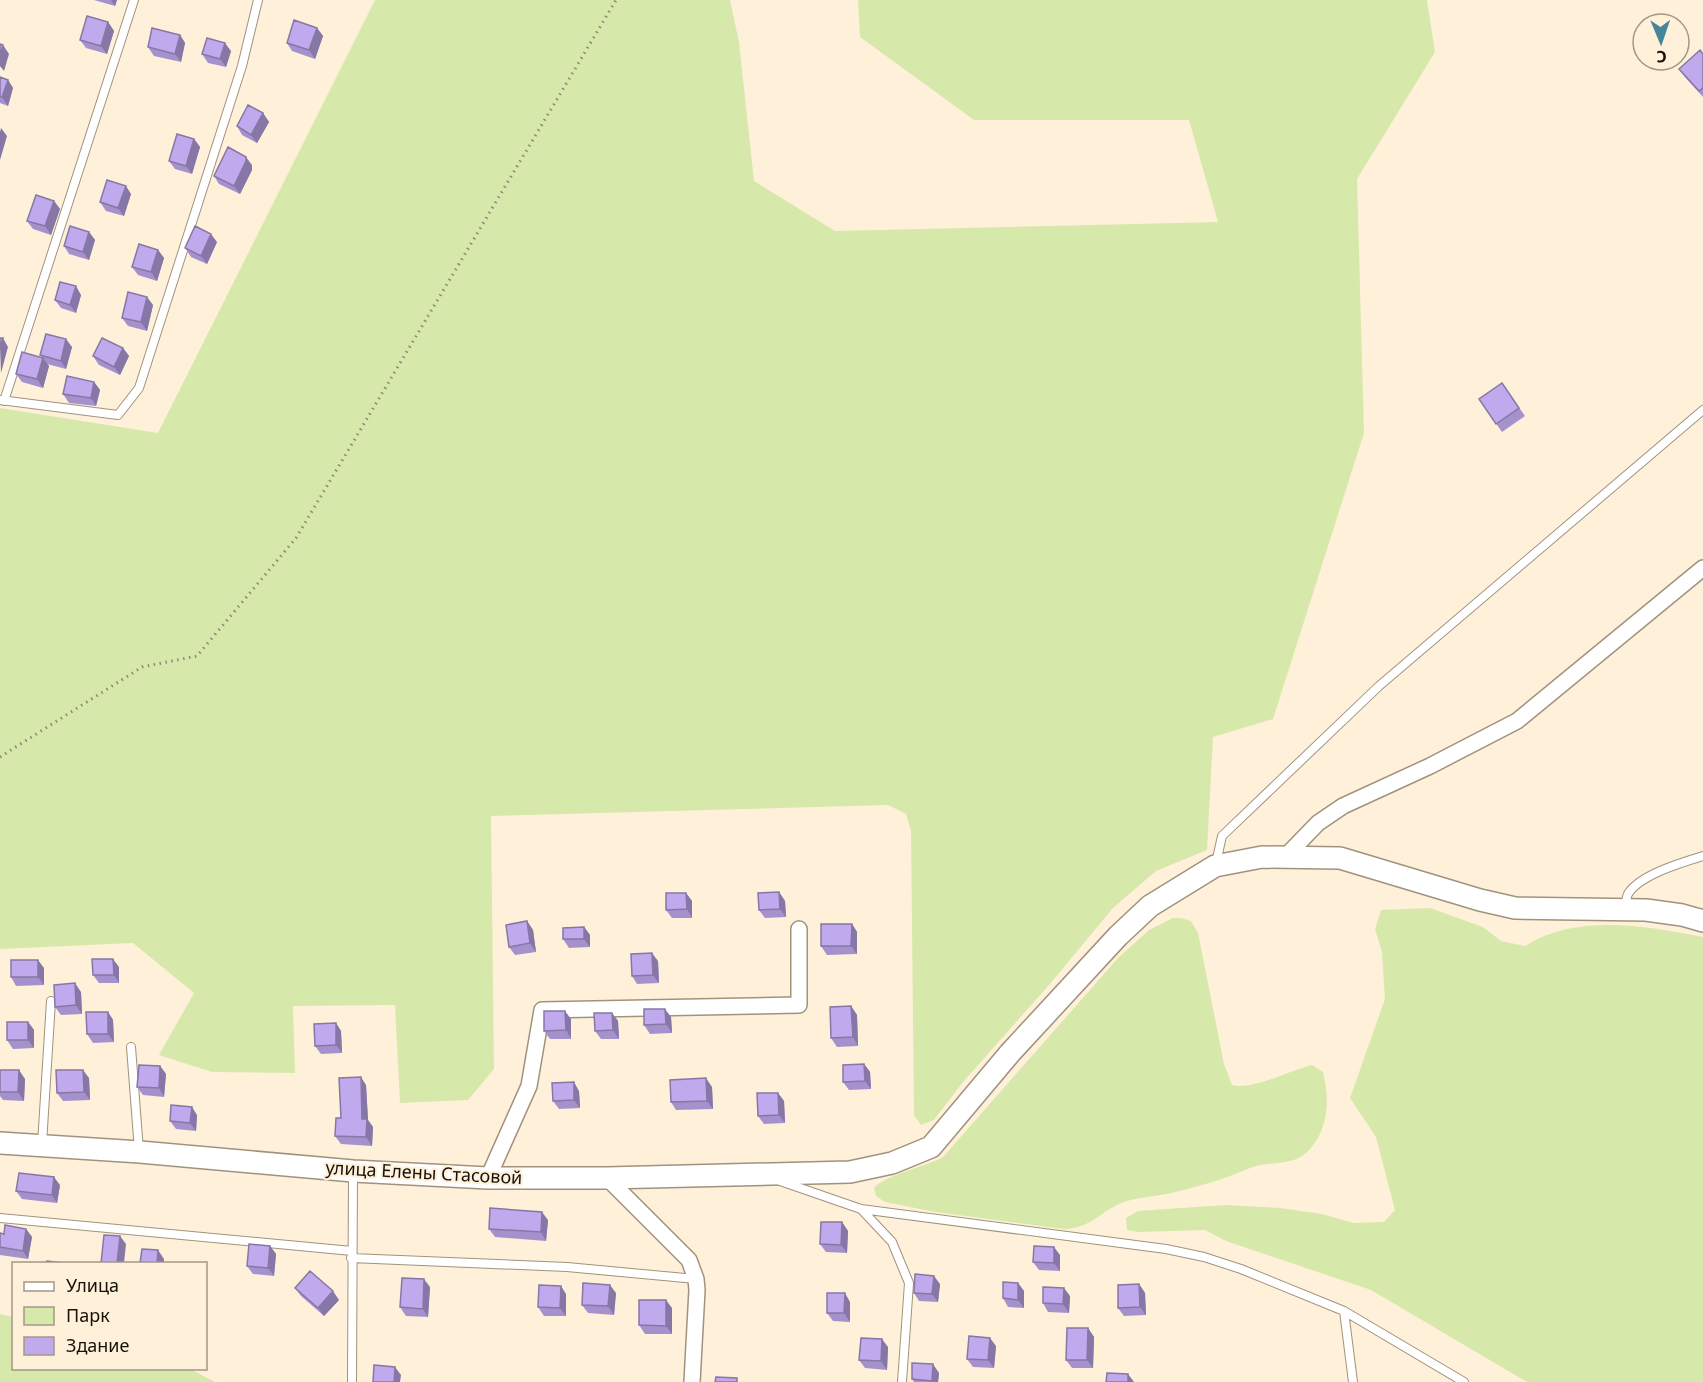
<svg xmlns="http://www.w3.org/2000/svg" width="1703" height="1382" viewBox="0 0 1703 1382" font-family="'Noto Sans',sans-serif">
<rect width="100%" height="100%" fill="#fff0da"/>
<path fill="#d7e9aa" d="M375,0H730L739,42L754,181L835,231L1218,222L1189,120H974L860,37L858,0H1427L1435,52L1357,179L1364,433L1273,719L1213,737L1207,850L1156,871L1113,908L1049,985L963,1082L934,1120L921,1125L914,1115L911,831L906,814L888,805L491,816L494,1069L468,1100L400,1103L395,1005L293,1006L295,1073L212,1072L159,1055L194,993L133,943L0,949V408L158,433Z
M1430,908L1483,927L1501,941L1525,946C1577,913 1646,926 1703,937V1382H1527L1371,1290L1226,1241L1205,1230L1138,1232L1127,1230L1126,1218L1138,1211L1225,1205L1280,1208L1322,1214L1353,1223L1384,1222L1395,1210L1376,1137L1350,1098L1385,999L1382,952L1375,929L1381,910Z
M1173,918H1181L1191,921L1198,933L1224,1064L1232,1085C1251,1091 1291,1070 1312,1065L1323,1072C1330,1100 1329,1131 1306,1153C1293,1166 1266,1161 1250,1168C1224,1179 1198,1187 1171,1193C1154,1197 1133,1197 1117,1205C1097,1215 1090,1228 1064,1229L935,1212L885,1202L876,1196L874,1188C885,1175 925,1167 943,1157L1118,958L1149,930Z
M0,1314L13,1317L14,1368L190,1369L215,1382H0Z"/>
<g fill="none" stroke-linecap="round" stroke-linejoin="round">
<defs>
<path id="lane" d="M0,400L118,415L139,388L242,66L258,0
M4,401L134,0
M1216,863L1222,836L1379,686L1703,410
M1625,908C1626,904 1626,898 1628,894C1639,875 1683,862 1703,856
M131,1047L139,1151
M42,1144L51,1001
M780,1181L861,1209L1166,1249L1204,1257L1241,1269L1344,1311L1464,1382
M861,1209L892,1242L909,1283L902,1382
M0,1218L352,1251
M351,1258L567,1267L696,1279
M1344,1311L1353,1382
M352,1382L353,1173"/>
<path id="street" d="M1286,856L1318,823L1343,806L1430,766L1517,721L1703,568
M488,1178L529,1086L542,1010L799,1005V929
M607,1178L689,1260L696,1279L697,1290L692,1382"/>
<path id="secondary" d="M0,1143L140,1152L353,1171L488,1178H607L850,1172L892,1163L931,1147L1010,1053L1118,936L1150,906L1215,866L1262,857L1340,858L1480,900L1515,908L1646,910L1682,915L1703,921"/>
</defs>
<use href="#lane" stroke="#a0937e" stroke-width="10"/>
<use href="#street" stroke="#a0937e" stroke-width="18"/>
<use href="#secondary" stroke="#a0937e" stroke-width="24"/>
<path stroke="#928878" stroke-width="3" stroke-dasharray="1.5 4.5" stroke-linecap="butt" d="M0,757L142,667L197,656L296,538L616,0"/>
<use href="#lane" stroke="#fff" stroke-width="8"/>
<use href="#street" stroke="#fff" stroke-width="15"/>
<use href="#secondary" stroke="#fff" stroke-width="21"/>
</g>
<path fill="#a592cc" d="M94,0H117L115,6Z
M108,22L114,31L107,54L86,48L80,40Z
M317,28L323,36L315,59L292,51L287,43Z
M180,35L185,43L181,62L154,56L148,47Z
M231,51L226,67L208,63L202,54Z
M1703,54V97L1685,77L1679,69Z
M0,77L8,80L13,88L8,106L0,103Z
M263,113L269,122L257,143L242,135L237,126Z
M194,139L200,147L192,174L175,169L169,161Z
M252,165V170L240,194L219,184L214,176Z
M131,194L124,216L106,211L100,202Z
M54,201L60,209L51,235L33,229L27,221Z
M89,232L95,240L89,260L69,254L64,246Z
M217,242L207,264L191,257L185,248Z
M158,250L164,258L157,281L138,275L132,267Z
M81,295L76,313L61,308L55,300Z
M153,305L147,331L128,326L122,318Z
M72,347L66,369L47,364L49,366L43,388L22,382L16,374L42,358L40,355Z
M123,348L129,356L120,375L99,365L93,356Z
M94,382L100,390L96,406L69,403L63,394Z
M1502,383L1525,416L1502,432L1479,399Z
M779,892L785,901L786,917L765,918L759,910Z
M686,893L692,901V918H672L666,910Z
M527,921L533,930L536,952L515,955L509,947Z
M852,924L857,932V954L827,955L821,946Z
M584,927L590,935V947L569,948L563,939Z
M658,961L659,983L637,984L632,976Z
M119,967V983H99L93,975Z
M44,968V985L16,986L11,977Z
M81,992L82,1014L61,1015L55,1007Z
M851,1006L857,1015L858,1046L837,1047L831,1038Z
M108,1012L113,1020L114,1042L93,1043L87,1034Z
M612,1013L618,1021L619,1039H601L595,1031Z
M671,1017L672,1033L650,1034L644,1025Z
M571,1019V1039H550L544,1031Z
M28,1022L34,1030V1048L13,1049L7,1040Z
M336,1023L341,1031L342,1053L321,1054L315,1046Z
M864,1064L870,1072L871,1089L849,1090L843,1082Z
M160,1066L166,1074L164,1097L143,1095L137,1087Z
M0,1070L25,1079L24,1101L3,1100L0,1096Z
M89,1078L90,1100L63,1101L57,1093Z
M366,1085L368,1120L373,1127L372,1146L341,1144L335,1136L341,1118Z
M712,1087L713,1109L676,1110L671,1102Z
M579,1091L580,1108L559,1109L553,1101Z
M778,1093L784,1101L785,1123L764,1124L758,1116Z
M197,1115L196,1131L176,1129L170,1121Z
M60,1185L57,1203L22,1199L16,1191Z
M548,1220L546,1241L495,1237L489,1229Z
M842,1222L848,1231L847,1253L826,1252L820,1244Z
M26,1229L32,1237L28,1259L0,1255V1233L4,1234Z
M270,1246L276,1254L274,1276L253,1274L247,1266Z
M1060,1255V1271L1039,1270L1033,1262Z
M1018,1283L1024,1291V1308L1008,1307L1003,1298Z
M940,1284L938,1302L919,1301L914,1293Z
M1139,1284L1145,1293L1146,1315L1124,1316L1118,1308Z
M430,1287L428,1317L406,1316L400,1307Z
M295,1288L339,1300L324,1316L301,1296Z
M616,1293L614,1315L588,1313L582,1305Z
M566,1294V1316H544L538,1307Z
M1070,1296L1069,1313L1048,1312L1043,1303Z
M850,1302V1322L833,1321L827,1313Z
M672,1308V1334H645L639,1325Z
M1088,1328L1094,1337L1093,1368H1072L1066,1360Z
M996,1346L994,1368L973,1367L967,1359Z
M888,1347L887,1370L865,1368L859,1360Z
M939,1373L938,1382H914L912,1379Z"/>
<path fill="#8677a6" d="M111,0H117L115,6Z
M108,22L114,31L107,54L101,46Z
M317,28L323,36L315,59L309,50Z
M180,35L185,43L181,62L175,54Z
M225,43L231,51L226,67L220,59Z
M3,45L9,54L4,71L0,66V56Z
M8,80L13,88L8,106L2,97Z
M263,113L269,122L257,143L251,135Z
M1,128L7,136L0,160V132Z
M194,139L200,147L192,174L186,166Z
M246,157L252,165V170L240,194L234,186Z
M126,186L131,194L124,216L118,208Z
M54,201L60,209L51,235L45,226Z
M89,232L95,240L89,260L83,252Z
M211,234L217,242L207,264L201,256Z
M158,250L164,258L157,281L151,272Z
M76,286L81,295L76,313L70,305Z
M147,297L153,305L147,331L141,322Z
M3,338L8,347L1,373L0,347Z
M66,339L72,347L66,369L61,361Z
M123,348L129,356L120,375L114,367Z
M43,358L49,366L43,388L37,379Z
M94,382L100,390L96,406L91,398Z
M779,892L785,901L786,917L780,909Z
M686,893L692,901V918L687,909Z
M527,921L533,930L536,952L530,943Z
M852,924L857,932V954L851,946Z
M584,927L590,935V947L584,939Z
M652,953L658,961L659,983L653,975Z
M113,959L119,967V983L114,975Z
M38,960L44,968V985L38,977Z
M75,983L81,992L82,1014L76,1005Z
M851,1006L857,1015L858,1046L853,1037Z
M665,1009L671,1017L672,1033L666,1024Z
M565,1011L571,1019V1039L566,1030Z
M108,1012L113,1020L114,1042L108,1034Z
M612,1013L618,1021L619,1039L613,1030Z
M28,1022L34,1030V1048L28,1040Z
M336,1023L341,1031L342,1053L336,1045Z
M864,1064L870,1072L871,1089L865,1081Z
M160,1066L166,1074L164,1097L159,1088Z
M19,1070L25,1079L24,1101L18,1092Z
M83,1070L89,1078L90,1100L84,1092Z
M361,1077L366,1085L368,1120L373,1127L372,1146L366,1137L362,1119Z
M706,1078L712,1087L713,1109L707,1101Z
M574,1082L579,1091L580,1108L574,1100Z
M778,1093L784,1101L785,1123L779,1115Z
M192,1107L197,1115L196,1131L190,1123Z
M54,1177L60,1185L57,1203L52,1195Z
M542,1212L548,1220L546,1241L541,1232Z
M842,1222L848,1231L847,1253L841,1245Z
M26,1229L32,1237L28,1259L23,1251Z
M120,1236L126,1244L124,1263H117Z
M270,1246L276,1254L274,1276L268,1268Z
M1054,1247L1060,1255V1271L1054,1263Z
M158,1250L164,1259V1263H157Z
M934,1276L940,1284L938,1302L932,1294Z
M424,1279L430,1287L428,1317L423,1309Z
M1018,1283L1024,1291V1308L1018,1300Z
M1139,1284L1145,1293L1146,1315L1140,1307Z
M610,1285L616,1293L614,1315L608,1306Z
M561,1286L566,1294V1316L560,1308Z
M1064,1288L1070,1296L1069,1313L1063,1304Z
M333,1291L339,1300L324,1316L318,1308Z
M845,1293L850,1302V1322L844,1313Z
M666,1300L672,1308V1334L666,1326Z
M1088,1328L1094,1337L1093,1368L1087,1360Z
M990,1338L996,1346L994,1368L988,1360Z
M882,1339L888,1347L887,1370L881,1361Z
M933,1364L939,1373L938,1382H933L932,1381Z
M395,1367L401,1375L400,1382H394Z
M1128,1374L1134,1382H1128Z"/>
<path fill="#c0aaed" stroke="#8677a6" stroke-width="1.5" d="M87,16L108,22L101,46L80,40Z
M294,20L317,28L309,50L287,43Z
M152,28L180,35L175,54L148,47Z
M207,38L225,43L220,59L202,54Z
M0,44L3,45L0,56Z
M1700,50L1703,54V88L1699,91L1679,69Z
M0,77L8,80L2,97H0Z
M248,105L263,113L251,135L237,126Z
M177,134L194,139L186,166L169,161Z
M228,147L246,157V161L234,186L214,176Z
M107,180L126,186L118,208L100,202Z
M36,195L54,201L45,226L27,221Z
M70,226L89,232L83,252L64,246Z
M195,226L211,234L201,256L185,248Z
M139,244L158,250L151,272L132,267Z
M60,282L76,286L70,305L55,300Z
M128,292L147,297L141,322L122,318Z
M46,334L66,339L61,361L40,355Z
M0,338H3L0,347Z
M102,338L123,348L114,367L93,356Z
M22,352L43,358L37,379L16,374Z
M67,376L94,382L91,398L63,394Z
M1502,383L1519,408L1496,424L1479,399Z
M779,892L780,909L759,910L758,893Z
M666,893H686L687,909L666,910Z
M527,921L530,943L509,947L506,925Z
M821,924H852L851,946H821Z
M584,927V939H563V928Z
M652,953L653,975L632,976L631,954Z
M92,959H113L114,975H93Z
M11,960H38V977H11Z
M75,983L76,1005L55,1007L54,985Z
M851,1006L853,1037L831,1038L830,1007Z
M644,1009H665L666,1024L644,1025Z
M544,1011H565L566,1030L544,1031Z
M86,1012H108V1034H87Z
M594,1013H612L613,1030L595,1031Z
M7,1022H28V1040H7Z
M336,1023V1045L315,1046L314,1024Z
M864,1064L865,1081L843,1082V1065Z
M139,1065L160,1066L159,1088L137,1087Z
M0,1070H19L18,1092H0Z
M56,1070H83L84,1092L57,1093Z
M361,1077L362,1119H367L366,1137L335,1136L336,1118H341L339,1078Z
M706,1078L707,1101L671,1102L670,1080Z
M574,1082V1100L553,1101L552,1083Z
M757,1093H778L779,1115L758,1116Z
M171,1105L192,1107L190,1123L170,1121Z
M19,1173L54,1177L52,1195L16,1191Z
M490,1208L542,1212L541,1232L489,1229Z
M821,1222H842L841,1245L820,1244Z
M5,1225L26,1229L23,1251L0,1247V1233L4,1234Z
M104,1235L120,1236L117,1263H101Z
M249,1244L270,1246L268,1268L247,1266Z
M1034,1246L1054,1247V1263L1033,1262Z
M142,1249L158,1250L157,1263H140Z
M47,1261L63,1263H46Z
M310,1271L333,1291L318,1308L295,1288Z
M915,1274L934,1276L932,1294L914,1293Z
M402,1278L424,1279L423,1309L400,1307Z
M1003,1282L1018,1283V1300L1003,1298Z
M583,1283L610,1285L608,1306L582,1305Z
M1139,1284L1140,1307L1118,1308V1285Z
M539,1285L561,1286L560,1308L538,1307Z
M1043,1287L1064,1288L1063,1304L1043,1303Z
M827,1293H845L844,1313H827Z
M639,1300H666V1326L639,1325Z
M1067,1328H1088L1087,1360H1066Z
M969,1336L990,1338L988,1360L967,1359Z
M861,1338L882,1339L881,1361L859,1360Z
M912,1363L933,1364L932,1381L912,1379Z
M374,1365L395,1367L394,1382H373Z
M1107,1373L1128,1374V1382H1106Z
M716,1377L737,1378V1382H715Z"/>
<g text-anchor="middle" stroke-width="4.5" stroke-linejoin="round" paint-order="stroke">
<g font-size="18" fill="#161109" stroke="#fff0da">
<text transform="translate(424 1173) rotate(3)" y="6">улица Елены Стасовой</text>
</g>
</g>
<rect x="12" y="1262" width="195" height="108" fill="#fff0da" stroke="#a29786" stroke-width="1.5"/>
<rect x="24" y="1282" width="30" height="9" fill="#ffffff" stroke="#a29786" stroke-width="1.5"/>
<text x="66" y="1292" font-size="18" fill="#161109">Улица</text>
<rect x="24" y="1307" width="30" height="18" fill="#d7e9aa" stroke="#a29786" stroke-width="1.5"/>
<text x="66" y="1322" font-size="18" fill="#161109">Парк</text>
<rect x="24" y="1337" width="30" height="18" fill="#c0aaed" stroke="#a29786" stroke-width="1.5"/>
<text x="66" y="1352" font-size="18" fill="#161109">Здание</text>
<g transform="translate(1661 42) rotate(178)"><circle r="28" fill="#fff0da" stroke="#a29786" stroke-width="1.5"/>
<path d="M0-4.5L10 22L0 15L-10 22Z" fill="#46869a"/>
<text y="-9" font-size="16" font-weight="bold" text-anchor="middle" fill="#161109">С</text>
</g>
</svg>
